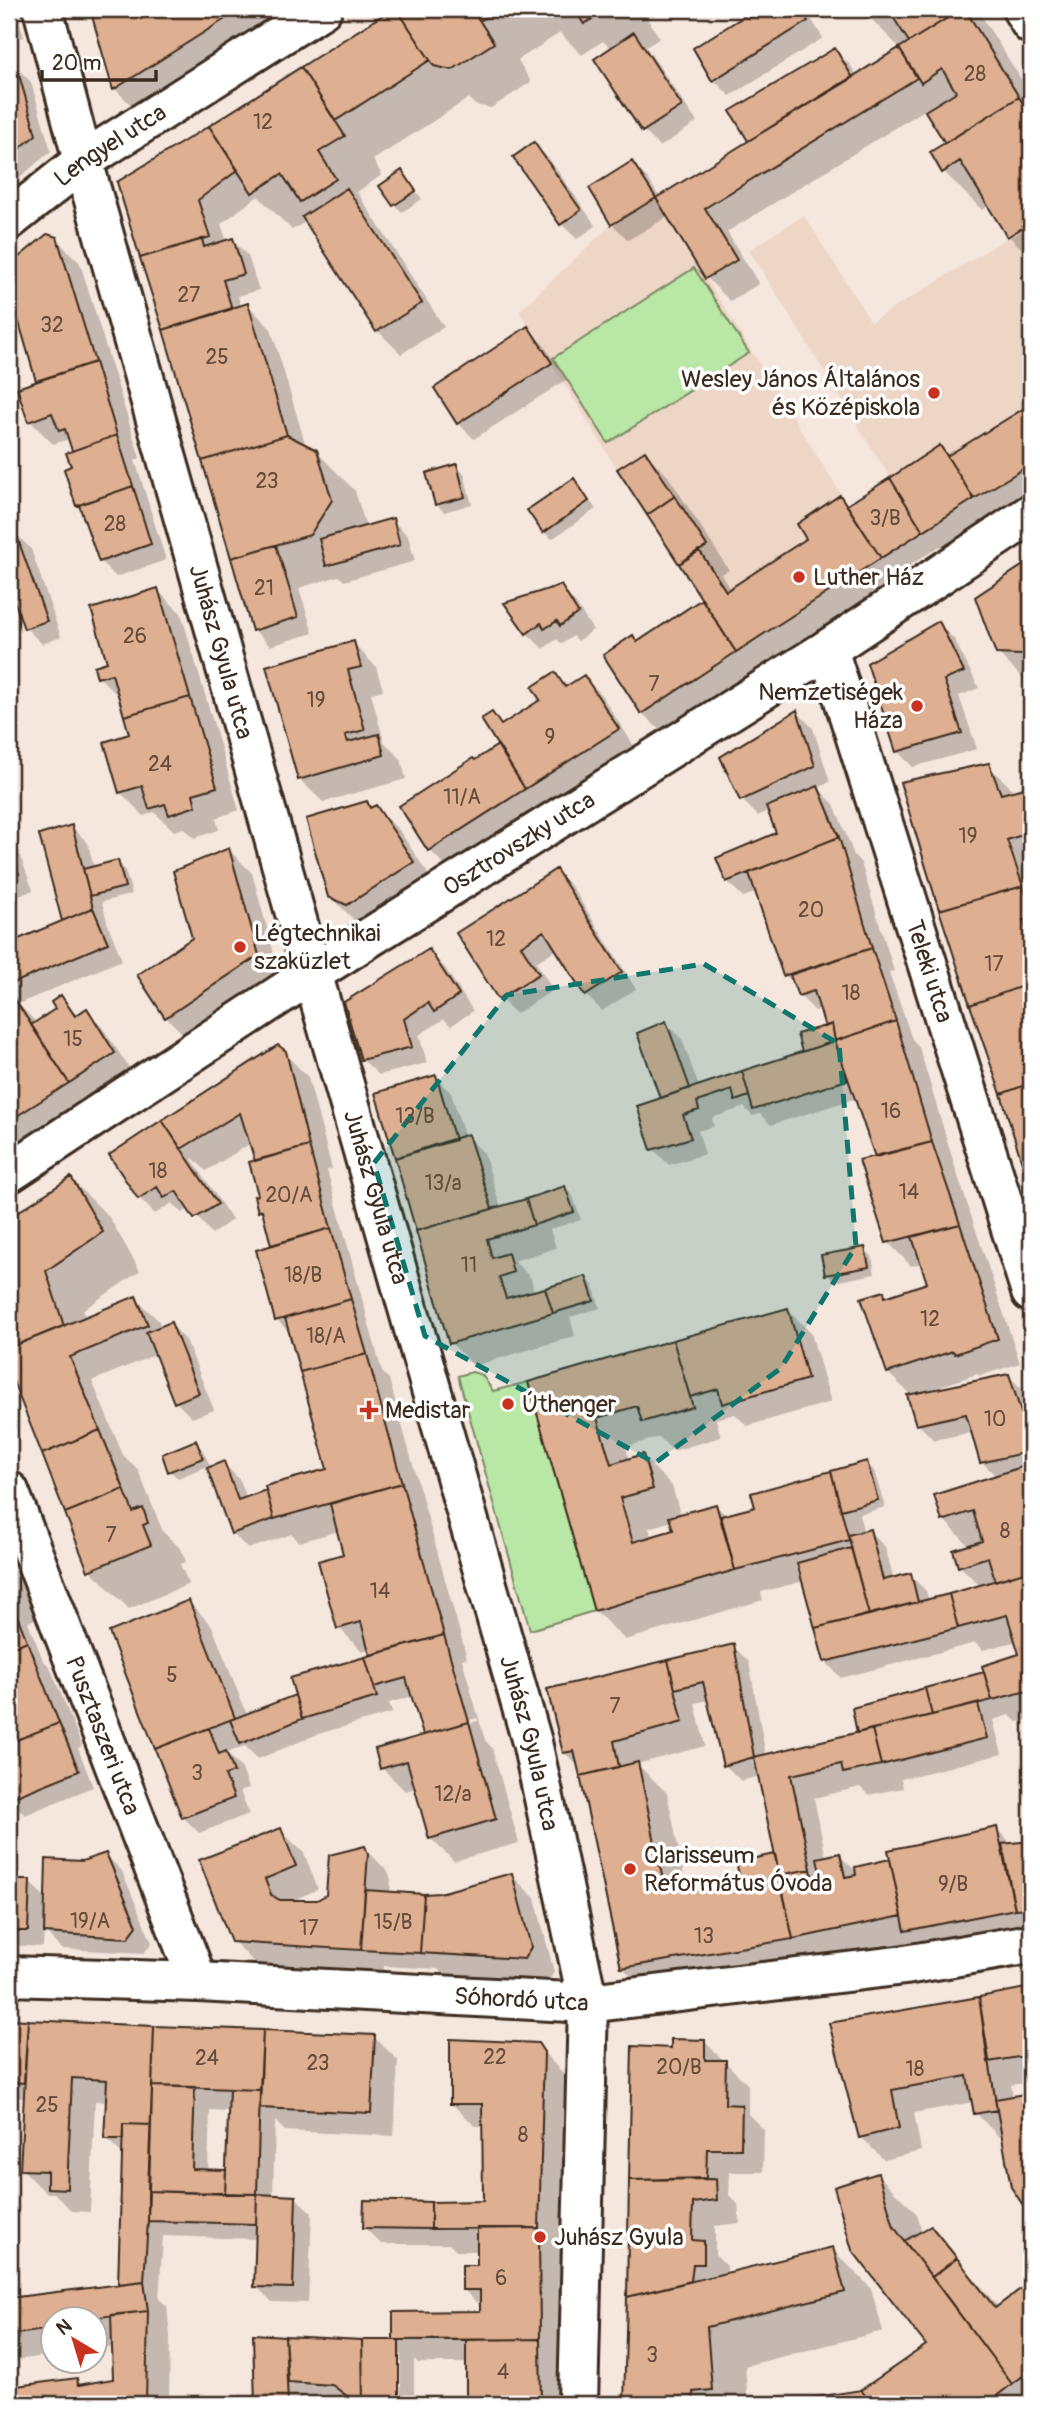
<svg xmlns="http://www.w3.org/2000/svg" width="1040" height="2413" viewBox="0 0 1040 2413" font-family="Pangolin,sans-serif">
<rect width="100%" height="100%" fill="#f5e7de"/>
<filter id="ink" filterUnits="userSpaceOnUse"><feTurbulence type="fractalNoise" baseFrequency=".0143" numOctaves="2"/><feDisplacementMap in="SourceGraphic" scale="14" xChannelSelector="R" yChannelSelector="G"/><feConvolveMatrix kernelMatrix="1 2 1 2 8 2 1 2 1" color-interpolation-filters="sRGB"/></filter>
<g filter="url(#ink)">
<path fill="#eed6c7" d="M656,198L881,558L736,652L617,469L519,311L611,225Z
M804,215L871,322L1031,223V464L923,531L749,250Z"/>
<path fill="#b9e7a5" stroke="#7a8862" stroke-width="2" d="M694,268L749,353L608,443L553,358Z
M472,1372L482,1375L493,1391L528,1382L594,1611L530,1630L458,1376Z"/>
<path fill="#0003" fill-rule="evenodd" d="M9,9H16L24,37L9,42Z
M92,9H154L155,12L161,9H281L242,34L247,43L138,112L115,89Z
M395,9H647L642,11L660,38L646,47L697,122L660,147L644,131L596,59L611,49L603,41L582,55L560,33L518,60L531,82L491,108L475,105L469,98L373,160L382,175L357,192L444,327L401,354L378,331L307,221L292,230L258,196L221,224L227,242L232,240L248,256L259,290L238,296L241,307L248,305L271,329L306,446L316,451L355,491L366,527L392,520L408,536L415,561L344,581L339,576L299,588L313,633L270,646L254,630L164,329L209,128Z
M760,9H805L823,38L730,96L714,80L695,49Z
M864,9H977L1031,95V259L1009,236L989,206L982,210L944,172L948,143L926,109L727,232L759,284L730,301L707,278L669,216L628,240L612,224L591,188L632,163L648,179L660,198L751,141L749,139L835,50L851,66L857,76L901,49L870,18ZM1028,222V227L1011,237L1010,234Z
M15,66L31,82L51,151L13,183L9,178V68Z
M534,144L550,160L596,226L577,239L561,224Z
M401,172L422,199L402,212L395,205Z
M48,236L56,239L80,263L140,458L135,460L166,560L116,577L100,561L83,511L77,505L73,467L75,451L69,439L53,444L30,421L38,383L9,282V267Z
M527,329L543,344L566,380L474,439L458,423L436,389Z
M1031,406V501L948,553L940,546L898,573L903,582L666,736L642,713L633,637L639,643L704,600L645,453L668,476L729,570L721,574L731,590L809,539L840,497L849,506L940,448L949,457Z
M456,466L464,474L472,504L444,512L436,504Z
M574,480L596,509L552,539L544,532Z
M15,533L31,549L61,637L42,644L26,628L9,582V535Z
M1031,562V687L998,653L977,597Z
M560,587L576,604L593,630L578,641L573,636L562,644L557,639L543,649L527,633Z
M157,590L181,613L239,810L216,818L219,830L194,838L184,828L174,831L154,812L144,816L120,792L131,735L121,699L99,677Z
M938,623L954,639L979,688L959,696L977,749L913,767L897,751Z
M353,643L376,667L383,690L371,693L384,742L401,759L406,779L323,802L299,779Z
M555,674L568,687L584,677L600,693L634,746L445,866L430,850L402,806L500,746L492,714L503,725L543,701Z
M797,712L813,728L830,782L818,788L834,804L854,855L861,863L894,971L889,972L912,1039L919,1047L955,1167L1020,1363L980,1376L977,1374L929,1390L930,1392L1009,1376L1025,1392L1031,1413V1719L1017,1722L1009,1715L993,1720L1002,1754L901,1779L903,1788L868,1795L860,1787L814,1798L826,1858L839,1855L858,1873L892,1860L997,1829L1012,1845L1031,1842V1934L930,1953L918,1940L652,1997L622,1967L579,1767L564,1752L733,1646L749,1662L766,1756L859,1734L1021,1655L1017,1641L983,1650L975,1643L841,1678L825,1661L804,1581L761,1592L763,1600L625,1640L595,1610L530,1383L787,1309L811,1333L831,1402L747,1426L735,1414L716,1419L721,1437L673,1451L659,1437L626,1447L629,1460L642,1456L672,1486L681,1516L716,1506L727,1516L757,1508L867,1463L874,1471L885,1507L859,1514L864,1533L869,1531L885,1547L894,1579L910,1575L926,1591L929,1601L980,1586L960,1566L970,1547L944,1520L997,1477L982,1462L973,1432L934,1440L918,1424L912,1396L888,1373L883,1293L888,1298L929,1284L922,1263L911,1266L888,1242L877,1158L857,1098L771,1125L760,1114L752,1116L744,1107L712,1118L714,1126L698,1131L705,1154L669,1165L653,1149L662,1099L639,1034L666,1023L682,1039L699,1087L804,1053L827,1027L821,1009L815,1011L799,995L796,986L785,975L757,892L743,897L727,881L779,834L769,810L758,816L742,800ZM672,1521L675,1531L652,1538L649,1528ZM709,1700L725,1765L741,1781L760,1776L778,1860L741,1877L686,1885L667,1793L637,1764L705,1746L695,1703Z
M988,765L1015,792L1027,789L1031,793V1186L1003,1093Z
M367,803L372,808L375,807L399,830L436,886L371,928L354,920L330,896Z
M9,827L33,890L9,900Z
M72,827L88,843L94,868L118,862L125,870L132,894L102,902L108,925L122,960L18,1004L37,1023L57,1010L61,998L78,1016L86,1011L102,1027L130,1069L89,1096L106,1122L9,1183V1015L12,1013L9,1009V999L12,997L9,993V945L64,922Z
M229,850L252,873L281,979L189,1040L166,1017Z
M556,871L572,887L636,989L602,1011L586,995L557,949L536,962L553,990L516,1014L500,998L459,933Z
M429,952L445,968L473,1011L451,1026L444,1019L419,1035L427,1063L379,1075L362,1059Z
M284,1053L308,1077L332,1169L327,1170L382,1372L389,1379L467,1658L462,1659L485,1740L492,1748L519,1843L454,1861L430,1838L416,1788L405,1791L382,1768L426,1736L413,1696L389,1703L392,1713L318,1734L258,1759L245,1746L227,1753L242,1769L249,1788L240,1791L249,1814L199,1833L183,1817L189,1602L212,1626L247,1715L297,1696L293,1679L374,1656L370,1649L362,1651L339,1628L346,1555L339,1531L299,1542L292,1534L248,1549L232,1533L208,1466L178,1478L170,1471L195,1442L203,1450L211,1468L224,1464L240,1480L247,1499L329,1470L291,1334L277,1320L273,1246L266,1218L259,1211L257,1161L251,1143L206,1171L193,1158L192,1159L232,1220L212,1234L190,1208L182,1213L172,1203L155,1214L139,1198L111,1156ZM477,1718L478,1721L432,1734V1731Z
M435,1077L451,1093L465,1138L468,1137L484,1153L501,1208L565,1188L573,1196L581,1220L550,1229L556,1248L514,1261L531,1278L534,1292L586,1278L593,1285L600,1308L570,1317L575,1336L474,1366L451,1343Z
M71,1179L109,1217L140,1271L83,1310L86,1318L135,1298L159,1321L161,1327L170,1324L186,1340L214,1410L192,1418L176,1402L157,1354L92,1381L123,1455L138,1470L163,1532L181,1549L186,1562L180,1564L189,1584L129,1609L90,1570L9,1366V1220Z
M864,1249L872,1256L875,1274L834,1282L827,1274Z
M9,1542L40,1617L28,1622L43,1660L50,1667L82,1746L78,1748L93,1787L25,1815L9,1799Z
M280,1830L304,1853L318,1889L290,1902H318L328,1895L365,1848L388,1872L391,1879L390,1893L441,1894L511,1875L535,1898L554,1972L548,1982L445,1976L438,1969L384,1966V1973L257,1965L233,1941Z
M106,1855L122,1871L152,1943L144,1953L62,1949L44,1931L43,1947L9,1945V1881L29,1882L47,1899L82,1863Z
M1031,1988V2082L1011,2085L1013,2097L1031,2094V2212L1012,2186L1003,2136L999,2137L976,2113L974,2102L914,2113L921,2151L884,2160L861,2137L831,2025Z
M9,2021L374,2037L398,2060L394,2136L285,2131L275,2121L273,2197H295L312,2213L308,2303L272,2302L256,2286L257,2239L163,2236L159,2299L167,2306L170,2335L169,2404H9V2389L76,2379L83,2386L114,2380V2347L94,2350V2318H52V2355L9,2361V2300L122,2286L120,2283L124,2156L106,2138L107,2102L95,2101L90,2212L72,2211L54,2193H46L22,2169L26,2098L9,2097ZM210,2110L230,2111L228,2172L208,2171Z
M705,2042L748,2085V2114L764,2130L763,2172H730L729,2195L738,2204L740,2223L715,2226V2254L727,2266V2275L832,2249L871,2288L883,2331L745,2366L748,2404H626L628,2299H631L629,2296L634,2048L673,2049Z
M537,2045L566,2077L562,2252L563,2404H468L467,2363H418L414,2359V2404H401V2355H397L398,2404H356L350,2400L303,2397V2404H257L255,2335L395,2342V2314L481,2313V2307L464,2290L479,2267V2251H456L449,2244H381L365,2228L484,2203V2126H475L451,2103Z
M878,2175L917,2214L922,2233L939,2236L999,2308L1031,2283V2404H806L805,2400L861,2392L929,2345Z"/>
<path fill="#dfaf91" stroke="#3b2a1e" stroke-width="2" d="M90,9H138L141,19L158,9H218L225,19L113,90Z
M218,9H241L225,19Z
M392,9H397L430,60L335,121L301,67Z
M397,9H472L494,43L452,70L434,66Z
M472,9H499L480,21Z
M536,9H555L542,18Z
M574,9H607L584,24Z
M756,9H801L808,21L712,81L693,48Z
M862,9H885L869,19Z
M888,9H962L909,42Z
M962,9H965L1019,97L945,143L925,111L956,92L942,69L921,83L899,48Z
M634,32L682,106L642,132L594,59Z
M835,48L853,78L748,141L730,111Z
M899,48L917,78L705,208L737,260L705,279L656,198Z
M16,64L36,135L9,157V66Z
M301,67L345,136L319,152L336,179L300,202L282,174L252,193L209,126Z
M1019,97L1031,116V223L1007,237L960,161L942,173L930,152Z
M209,126L238,170L198,200L210,237L140,258L117,182Z
M534,142L581,210L560,225L513,157Z
M632,161L656,198L611,225L589,188Z
M402,170L416,191L393,206L379,186Z
M347,188L422,303L376,332L302,217Z
M47,234L57,237L95,362L36,381L9,288V265Z
M233,238L244,274L223,280L232,309L163,330L140,258L202,239L204,247Z
M1031,270V293L1021,277Z
M248,303L287,435L202,461L163,330Z
M528,326L552,363L457,424L434,388Z
M95,362L117,435L72,451L65,429L59,431L52,413L28,422L17,388Z
M1031,404V464L974,499L947,456Z
M117,435L133,486L76,506L64,469L71,466L66,453Z
M287,435L317,450L332,500L310,535L231,558L202,461Z
M940,445L974,499L923,531L890,478Z
M645,451L675,496L647,515L617,469Z
M457,464L465,497L435,505L426,473Z
M574,478L589,501L543,533L527,510Z
M890,478L923,531L881,558L847,505Z
M133,486L151,544L99,562L79,505Z
M840,495L881,558L736,652L679,564L699,550L726,591L806,539L797,524Z
M675,496L707,546L679,564L647,515Z
M393,518L400,545L326,566L319,539Z
M15,531L47,621L24,629L9,585V533Z
M276,545L298,617L252,631L231,558Z
M1031,560V649L1022,655L996,654L975,597Z
M561,585L578,613L560,626L557,621L544,629L541,623L526,634L504,603Z
M158,588L190,697L124,716L112,674L97,678L94,666L107,662L91,609Z
M702,599L736,652L641,714L603,655L633,635L637,642Z
M939,621L964,672L944,680L962,733L896,752L867,663Z
M354,641L361,667L348,670L365,730L345,735L348,742L379,734L384,755L298,780L266,666Z
M555,672L565,687L584,675L619,729L525,789L481,719L492,712L501,725L540,700L532,687Z
M190,697L217,787L193,794L196,806L169,815L165,804L149,809L142,786L119,793L104,742L129,734L124,716Z
M797,710L815,766L740,801L720,757Z
M498,745L525,789L428,851L399,806L473,758L475,760Z
M989,763L1001,794L1028,787L1031,798V832L1007,840L1023,886L939,910L900,782Z
M818,786L839,837L726,882L716,858L776,833L766,807Z
M367,801L370,808L376,805L414,862L347,905L328,897L306,819Z
M72,825L93,908L62,921L39,835Z
M839,837L872,948L783,976L749,873Z
M229,848L259,955L165,1018L137,975L192,938L173,871Z
M9,849L19,874L9,878Z
M118,860L125,887L90,896L83,869Z
M556,869L622,972L585,996L544,931L521,946L539,974L498,999L456,933Z
M1023,886L1031,912V918L1023,920L1031,944V983L970,1005L939,910Z
M93,908L108,943L9,985V943Z
M872,948L896,1021L835,1041L832,1024L825,1027L814,991L798,996L790,975Z
M429,949L459,995L434,1012L428,1003L404,1019L412,1047L361,1060L344,1002Z
M1031,983V1083L1001,1094L970,1005Z
M12,995L69,1083L9,1121V997Z
M61,995L75,1016L87,1008L115,1053L69,1083L31,1025L55,1009L51,1002Z
M666,1021L690,1088L660,1098L637,1033Z
M896,1021L932,1142L875,1157L835,1041Z
M832,1024L835,1041L802,1052L797,1034Z
M835,1041L847,1080L753,1110L742,1071Z
M278,1045L286,1051L309,1146L255,1161L240,1113L181,1149L162,1120Z
M742,1071L749,1096L735,1101L732,1090L697,1102L699,1110L683,1115L691,1138L651,1150L637,1106Z
M436,1075L455,1140L395,1158L375,1093Z
M1031,1083V1192L1001,1094Z
M162,1120L218,1204L194,1219L176,1191L164,1198L157,1187L138,1199L109,1155Z
M468,1134L492,1209L416,1231L395,1158Z
M932,1142L960,1224L886,1243L859,1160Z
M309,1146L331,1228L271,1245L262,1210L258,1212L254,1196L258,1195L249,1162Z
M71,1177L103,1232L46,1271L64,1326L9,1348V1218Z
M565,1186L574,1212L534,1225L526,1199Z
M526,1199L534,1225L487,1239L492,1258L508,1253L513,1272L499,1277L506,1298L545,1288L553,1313L449,1344L416,1231Z
M960,1224L998,1339L955,1354L953,1351L887,1373L861,1298L884,1291L885,1297L927,1283L912,1237Z
M331,1228L351,1299L275,1321L256,1250Z
M865,1247L869,1267L825,1275L821,1255Z
M586,1276L594,1301L553,1313L545,1288Z
M136,1296L148,1325L70,1357L100,1430L42,1454L9,1371V1348Z
M351,1299L367,1354L300,1372L285,1318Z
M788,1308L808,1379L722,1404L718,1389L690,1397L673,1340Z
M171,1322L199,1393L174,1403L146,1332Z
M673,1340L693,1407L642,1422L637,1406L597,1418L611,1464L643,1454L653,1489L620,1498L633,1542L673,1530L669,1517L716,1504L735,1570L594,1611L528,1382Z
M367,1354L402,1483L274,1519L265,1486L327,1469L300,1372Z
M1009,1374L1031,1444V1451L980,1463L966,1414L916,1425L907,1395Z
M100,1430L124,1489L65,1513L42,1454Z
M196,1440L203,1458L168,1472L162,1454Z
M224,1461L238,1500L266,1490L274,1519L231,1534L207,1468Z
M867,1461L878,1500L841,1510L831,1471Z
M1031,1464V1570L995,1581L988,1557L958,1567L953,1550L982,1541L973,1511L942,1521L934,1495Z
M831,1471L849,1540L735,1570L721,1516L755,1507L751,1493Z
M402,1483L444,1635L370,1655L361,1622L337,1629L318,1561L343,1554L330,1504Z
M124,1489L133,1512L143,1508L148,1523L143,1525L151,1545L88,1571L65,1513Z
M870,1529L883,1580L911,1573L918,1602L869,1615L848,1535Z
M851,1548L869,1615L815,1628L797,1563Z
M1031,1570V1690L992,1700L982,1666L1019,1654L1007,1615L958,1628L949,1594Z
M949,1594L958,1628L824,1662L815,1628Z
M9,1595L27,1641L9,1649Z
M189,1600L235,1718L155,1749L109,1632Z
M444,1635L469,1722L423,1735L406,1678L374,1687L365,1657Z
M27,1641L59,1723L9,1743V1649Z
M734,1644L754,1757L723,1766L703,1682L675,1689L668,1660Z
M365,1657L377,1697L302,1719L290,1678Z
M668,1660L683,1722L614,1741L619,1767L580,1776L574,1751L563,1753L547,1689Z
M984,1672L992,1700L932,1715L925,1688Z
M925,1688L932,1715L857,1733L852,1708Z
M295,1695L302,1719L240,1744L230,1720Z
M978,1704L987,1738L881,1765L872,1729Z
M469,1722L496,1819L429,1839L407,1761L380,1769L375,1749Z
M59,1723L79,1771L9,1799V1743Z
M209,1728L219,1754L226,1751L234,1772L225,1775L234,1798L182,1818L155,1749Z
M872,1729L881,1765L843,1773L841,1764L791,1775L811,1869L779,1875L754,1757Z
M638,1762L663,1880L674,1886L739,1875L736,1862L775,1854L793,1939L621,1968L580,1776Z
M997,1827L1015,1909L905,1931L888,1850Z
M281,1828L296,1866L265,1879L271,1895L280,1900H317L326,1895L329,1855L365,1846L368,1854L361,1950L231,1942L199,1860Z
M1031,1841V1908L1015,1909L1002,1844Z
M106,1853L137,1926L128,1938L44,1933L46,1859L82,1861Z
M840,1853L845,1877L856,1875L855,1867L890,1859L902,1916L793,1939L779,1875L811,1869L814,1885L822,1883L817,1858Z
M512,1873L531,1947L524,1959L420,1953L424,1894L440,1893Z
M9,1880H30L28,1931H9Z
M365,1890L424,1894L420,1953L361,1950Z
M1031,1987V2055L988,2062L979,1997Z
M979,1997L997,2110L974,2114L967,2076L892,2090L899,2128L859,2138L829,2023Z
M9,2019L28,2020L24,2083L9,2082Z
M28,2020L154,2026L151,2125L123,2124V2139H104L107,2080L72,2078L67,2189L47,2188V2171L20,2170Z
M154,2026L263,2030L260,2090L152,2086Z
M263,2030L375,2035L371,2113L260,2108Z
M450,2039L538,2043L544,2052L539,2228L431,2229V2202L483,2201L482,2104H450Z
M671,2039L705,2040V2060H726L725,2104L742,2105L741,2149H707L706,2178L629,2180L632,2046L671,2048Z
M152,2086L195,2087L192,2169L226,2170L225,2194L148,2191Z
M229,2089L260,2090L257,2194H225Z
M1031,2093V2213L1029,2214L1011,2187L995,2099Z
M123,2124L151,2125L148,2221L144,2281L118,2284Z
M878,2173L894,2227L1012,2384L986,2404H872L861,2390L926,2345L852,2250L834,2187Z
M716,2179L717,2200L693,2203L692,2240L704,2241V2264H693L691,2281L627,2297L629,2180Z
M148,2191L257,2194L256,2224L148,2221Z
M257,2194L296,2196L293,2288L254,2287Z
M364,2200L431,2202V2229L363,2228Z
M931,2226L957,2258L932,2277L904,2241Z
M477,2228H539L540,2339L393,2340V2312L480,2311V2290H462V2265H477Z
M833,2247L845,2292L707,2327L712,2390L693,2392L694,2404H624L627,2297Z
M957,2258L995,2308L1031,2281V2370L1012,2384L932,2277Z
M144,2281L148,2311L99,2317L100,2323L94,2324V2318H52V2329L9,2335V2298Z
M148,2311L146,2403L9,2404V2387L77,2378L78,2385L113,2379L111,2315Z
M253,2334L285,2336L288,2404H255Z
M285,2336L362,2340L363,2404H358L332,2385L288,2382Z
M540,2339L541,2404H466V2340Z
M362,2340H399V2404H363Z
M861,2390L872,2404H804L803,2399Z"/>
<g fill="none" stroke-linecap="round" stroke-linejoin="round">
<defs>
<g id="minor">
<path id="s1" d="M43,9L83,161L301,934L532,1742L588,2003L578,2404"/>
<path d="M1022,9L1031,24"/>
<path id="s2" d="M9,220L83,161L322,9"/>
<path id="s3" d="M828,649L1031,1292"/>
<path id="s4" d="M9,1173L313,973L828,649L1031,514"/>
<path id="s5" d="M9,1491L198,1982"/>
<path id="s6" d="M9,1976L198,1982L588,2003L905,1965L1031,1944"/>
</g>
</defs>
<use href="#minor" stroke="#3b2a1e" stroke-width="44"/>
<use href="#minor" stroke="#fff" stroke-width="38"/>
</g>
</g>
<path fill="#0f766e" fill-opacity="0.2" stroke="#0f766e" stroke-width="5" stroke-dasharray="14 9" stroke-linejoin="round" d="M704,964L839,1044L856,1246L781,1368L655,1463L425,1336L374,1163L507,995Z"/>
<g fill="#c8321e" stroke="#fff" stroke-width="2.5">
<circle cx="934" cy="393" r="7"/>
<circle cx="799" cy="577" r="7"/>
<circle cx="917" cy="706" r="7"/>
<circle cx="240" cy="947" r="7"/>
<circle cx="508" cy="1404" r="7"/>
<path d="M365.5 1399.5h7v7h7v7h-7v7h-7v-7h-7v-7h7z"/>
<circle cx="630" cy="1869" r="7"/>
<circle cx="540" cy="2237" r="7"/>
</g>
<g text-anchor="middle" stroke-width="7" stroke-linejoin="round" paint-order="stroke">
<g font-size="21" fill="#644b3b">
<text x="975" y="81">28</text>
<text x="263" y="129">12</text>
<text x="189" y="302">27</text>
<text x="52" y="332">32</text>
<text x="217" y="364">25</text>
<text x="267" y="488">23</text>
<text x="885" y="525">3/B</text>
<text x="115" y="531">28</text>
<text x="264" y="595">21</text>
<text x="135" y="643">26</text>
<text x="654" y="691">7</text>
<text x="316" y="707">19</text>
<text x="550" y="744">9</text>
<text x="160" y="771">24</text>
<text x="462" y="804">11/A</text>
<text x="968" y="843">19</text>
<text x="811" y="917">20</text>
<text x="496" y="946">12</text>
<text x="994" y="971">17</text>
<text x="851" y="1000">18</text>
<text x="73" y="1046">15</text>
<text x="891" y="1118">16</text>
<text x="415" y="1123">13/B</text>
<text x="158" y="1178">18</text>
<text x="443" y="1190">13/a</text>
<text x="909" y="1199">14</text>
<text x="289" y="1202">20/A</text>
<text x="469" y="1272">11</text>
<text x="303" y="1282">18/B</text>
<text x="930" y="1326">12</text>
<text x="326" y="1343">18/A</text>
<text x="995" y="1426">10</text>
<text x="1005" y="1538">8</text>
<text x="111" y="1542">7</text>
<text x="380" y="1598">14</text>
<text x="172" y="1682">5</text>
<text x="615" y="1713">7</text>
<text x="197" y="1780">3</text>
<text x="453" y="1801">12/a</text>
<text x="953" y="1891">9/B</text>
<text x="90" y="1928">19/A</text>
<text x="393" y="1929">15/B</text>
<text x="309" y="1935">17</text>
<text x="704" y="1943">13</text>
<text x="495" y="2064">22</text>
<text x="207" y="2065">24</text>
<text x="318" y="2070">23</text>
<text x="679" y="2074">20/B</text>
<text x="915" y="2076">18</text>
<text x="47" y="2112">25</text>
<text x="523" y="2142">8</text>
<text x="501" y="2285">6</text>
<text x="652" y="2362">3</text>
<text x="503" y="2379">4</text>
</g>
<g font-size="24" fill="#3b2a1e" stroke="#fff">
<text dy="8" stroke="none"><textPath href="#s2" startOffset="126">Lengyel utca</textPath></text>
<text dy="8" stroke="none"><textPath href="#s1" startOffset="667">Juhász Gyula utca</textPath></text>
<text dy="8" stroke="none"><textPath href="#s4" startOffset="607">Osztrovszky utca</textPath></text>
<text dy="8" stroke="none"><textPath href="#s3" startOffset="338">Teleki utca</textPath></text>
<text dy="8" stroke="none"><textPath href="#s1" startOffset="1234">Juhász Gyula utca</textPath></text>
<text dy="8" stroke="none"><textPath href="#s5" startOffset="262">Pusztaszeri utca</textPath></text>
<text dy="8" stroke="none"><textPath href="#s1" startOffset="1801">Juhász Gyula utca</textPath></text>
<text dy="8" stroke="none"><textPath href="#s6" startOffset="513">Sóhordó utca</textPath></text>
</g>
<g font-size="24" fill="#3b2a1e" stroke="#fff" text-anchor="start">
<text x="920" y="387" text-anchor="end">Wesley János Általános<tspan x="920" dy="28">és Középiskola</tspan></text>
<text x="813" y="585">Luther Ház</text>
<text x="903" y="700" text-anchor="end">Nemzetiségek<tspan x="903" dy="28">Háza</tspan></text>
<text x="254" y="941">Légtechnikai<tspan x="254" dy="28">szaküzlet</tspan></text>
<text x="522" y="1412">Úthenger</text>
<text x="385" y="1418">Medistar</text>
<text x="644" y="1863">Clarisseum<tspan x="644" dy="28">Református Óvoda</tspan></text>
<text x="554" y="2245">Juhász Gyula</text>
</g>
</g>
<rect width="1040" height="2413" fill="none" stroke="#fff" stroke-width="35"/>
<rect x="18" y="18" width="1005" height="2378" fill="none" stroke="#3b2a1e" stroke-width="2.5" filter="url(#ink)"/>
<g transform="translate(74 2340) rotate(322)"><circle r="33" fill="#ffffff" stroke="#b1aaa5" stroke-width="2"/>
<path d="M0-5L12 26L0 18L-12 26Z" fill="#c8321e"/>
<text y="-10" font-size="19" font-weight="bold" text-anchor="middle" fill="#3b2a1e">N</text>
</g>
<path d="M42 70v10h114v-10" fill="none" stroke="#3b2a1e" stroke-width="3.5"/>
<text x="52" y="70" font-size="21" fill="#3b2a1e" stroke="#ffffff" stroke-width="5" paint-order="stroke">20 m</text>
</svg>
